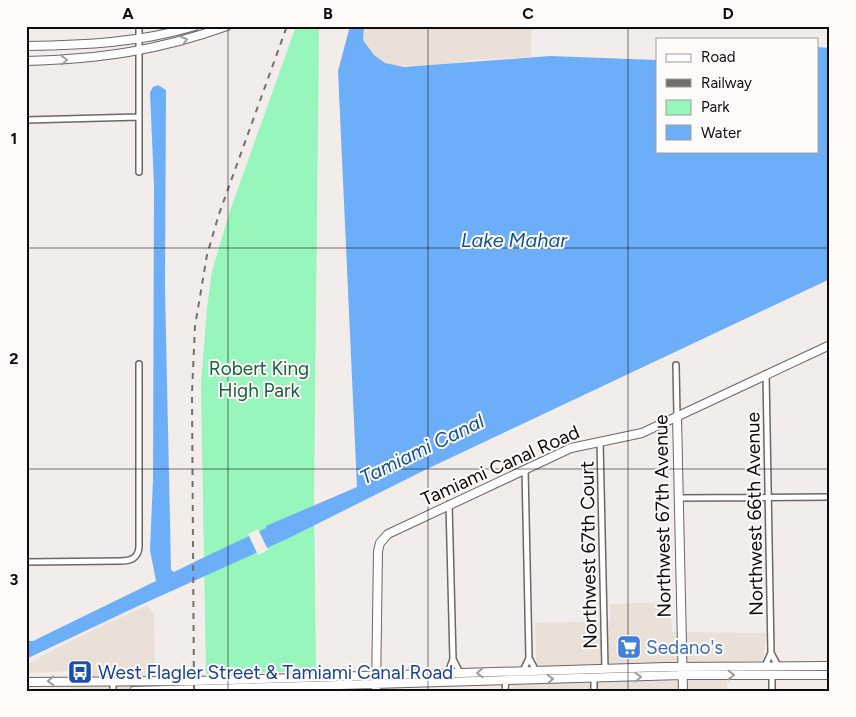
<svg xmlns="http://www.w3.org/2000/svg" width="856" height="717" viewBox="0 0 856 717" font-family="Figtree,sans-serif">
<rect width="100%" height="100%" fill="#f2edea"/>
<path fill="#ebe0d7" d="M364,26H532L531,57L473,60L434,66L391,65L379,60L369,49L363,40Z
M670,602L672,632L766,633L764,658L760,661L728,662L727,691H510L513,683L537,682L535,623L610,621V604Z
M147,605L154,614L155,691H71L70,671L26,673V665L64,644Z"/>
<path fill="#96f6bc" d="M296,26H319L314,499L316,671L206,674L201,384L207,308L212,271L230,211Z"/>
<path fill="#6daef8" d="M350,26H364L363,40L374,55L385,63L404,67L550,56L657,60V151H817V47L830,48V279L427,469L289,538L136,607L26,659L27,641H33L156,581L150,550L153,479L154,186L150,92L153,87L158,85L166,90L165,289L171,570L174,572C204,557 235,543 266,528V526L357,487L338,71Z"/>
<path fill="#f2edea" d="M258,529L268,550L258,555L248,534Z"/>
<g fill="none" stroke-linecap="round" stroke-linejoin="round">
<defs>
<path id="street" d="M139,26V172
M26,120L139,117
M676,365L677,416
M766,374L771,653L778,666
M600,441L605,669
M678,498L830,497
M26,562L120,561C130,561 138,559 139,547V364
M529,658L536,671
M453,659L460,673
M765,666L771,653
M523,671L529,658L525,469
M448,673L453,659L449,504
M772,675V691
M594,678V691
M113,681V691
M505,691L506,680"/>
<path id="secondary" d="M26,46C84,45 139,43 195,26
M26,61C100,59 157,51 227,26
M677,416L683,691
M26,682L193,681L666,667L830,666
M134,691L682,675H830
M376,691L378,551L380,543L388,534L571,448L642,433L830,345"/>
</defs>
<use href="#street" stroke="#6c6865" stroke-width="8"/>
<use href="#secondary" stroke="#6c6865" stroke-width="10"/>
<use href="#street" stroke="#fff" stroke-width="5"/>
<use href="#secondary" stroke="#fff" stroke-width="8"/>
<path stroke="#726f6d" stroke-width="2" stroke-dasharray="6 6" stroke-linecap="butt" d="M194,691L192,393L195,326L207,255L219,214L287,26"/>
</g>
<defs><path id="oneway-chevron" d="M-2-3.5L2.5 0L-2 3.5" fill="none" stroke-width="1.6" stroke-linecap="round" stroke-linejoin="round" transform="scale(1.25)"/></defs>
<g stroke="#9f9e9e">
<use href="#oneway-chevron" transform="translate(184 40) rotate(-17)"/>
<use href="#oneway-chevron" transform="translate(64 60) rotate(-1)"/>
<use href="#oneway-chevron" transform="translate(480 673) rotate(178)"/>
<use href="#oneway-chevron" transform="translate(731 675)"/>
<use href="#oneway-chevron" transform="translate(638 677) rotate(-2)"/>
<use href="#oneway-chevron" transform="translate(550 679) rotate(-2)"/>
<use href="#oneway-chevron" transform="translate(51 681) rotate(178)"/>
</g>
<path fill="none" stroke="#0f0d0c" stroke-width="1" stroke-opacity="0.55" d="M228,26V691M428,26V691M628,26V691M26,248H830M26,469H830"/>
<defs>
<symbol id="supermarket-square" viewBox="-11 -11 22 22"><rect x="-9" y="-9" width="18" height="18" rx="4" fill="#3f7fe0" stroke="#fffbf8"/><path d="M-6-5.5h2.5l.6 2H6L4.5 2H-2.5L-4.4-4H-6ZM-1.5 3.2a1.3 1.3 0 1 0 .1 0ZM3 3.2a1.3 1.3 0 1 0 .1 0Z" fill="#fff"/></symbol>
<symbol id="bus-square" viewBox="-11 -11 22 22"><rect x="-9" y="-9" width="18" height="18" rx="4" fill="#1a4fb4" stroke="#fffbf8"/><path d="M-5-6H5V4H4V6H2V4H-2V6H-4V4H-5ZM-3.5-4V0h7V-4ZM-3.5 1.2v1.5H-2V1.2ZM2 1.2v1.5H3.5V1.2Z" fill="#fff"/></symbol>
</defs>
<g fill-rule="evenodd">
<use href="#supermarket-square" x="615" y="633" width="28" height="28"/>
<use href="#bus-square" x="66" y="658" width="28" height="28"/>
</g>
<g text-anchor="middle" stroke-width="4" stroke-linejoin="round" paint-order="stroke">
<g font-size="19" fill="#18623d" stroke="#fffbf8">
<text x="259" y="375">Robert King<tspan x="259" dy="22">High Park</tspan></text>
</g>
<g font-size="19" fill="#0f0d0c" stroke="#fffbf8">
<text transform="translate(500 465) rotate(-24)" y="7">Tamiami Canal Road</text>
<text transform="translate(754 514) rotate(-91)" y="7">Northwest 66th Avenue</text>
<text transform="translate(662 516) rotate(-91)" y="7">Northwest 67th Avenue</text>
<text transform="translate(588 555) rotate(-91)" y="7">Northwest 67th Court</text>
</g>
<g font-size="19" fill="#366cbe" stroke="#fffbf8" text-anchor="start">
<text x="646" y="654">Sedano's</text>
</g>
<g font-size="19" fill="#164399" stroke="#fffbf8" text-anchor="start">
<text x="98" y="679">West Flagler Street &amp; Tamiami Canal Road</text>
</g>
<g font-size="20" font-style="italic" fill="#115497" stroke="#fffbf8">
<text x="514" y="247">Lake Mahar</text>
<text transform="translate(422 449) rotate(-26)" y="7">Tamiami Canal</text>
</g>
</g>
<rect width="856" height="717" fill="none" stroke="#fffbf8" stroke-width="55"/>
<rect x="656" y="38" width="162" height="115" fill="#fffbf8" stroke="#9f9c9a"/>
<rect x="666" y="54" width="25" height="8" fill="#ffffff" stroke="#9f9c9a"/>
<text x="701" y="62" font-size="15" fill="#0f0d0c">Road</text>
<rect x="666" y="79" width="25" height="8" fill="#726f6d" stroke="#9f9c9a"/>
<text x="701" y="88" font-size="15" fill="#0f0d0c">Railway</text>
<rect x="666" y="100" width="25" height="15" fill="#96f6bc" stroke="#9f9c9a"/>
<text x="701" y="112" font-size="15" fill="#0f0d0c">Park</text>
<rect x="666" y="125" width="25" height="15" fill="#6daef8" stroke="#9f9c9a"/>
<text x="701" y="138" font-size="15" fill="#0f0d0c">Water</text>
<rect x="28" y="28" width="800" height="662" fill="none" stroke="#0f0d0c" stroke-width="2"/>
<g font-size="16" text-anchor="middle" font-weight="bold" fill="#0f0d0c">
<text x="128" y="19">A</text>
<text x="328" y="19">B</text>
<text x="528" y="19">C</text>
<text x="728" y="19">D</text>
<text x="14" y="144">1</text>
<text x="14" y="364">2</text>
<text x="14" y="585">3</text>
</g>
</svg>
